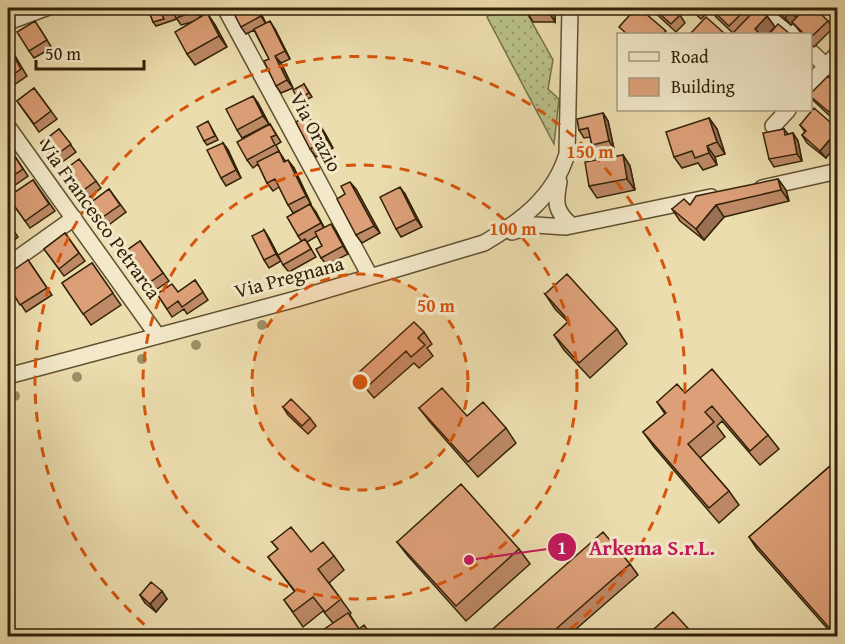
<svg xmlns="http://www.w3.org/2000/svg" width="845" height="644" viewBox="0 0 845 644" font-family="'Gentium Book Plus',serif">
<defs>
<pattern id="grass-dots" width="8" height="8" patternUnits="userSpaceOnUse" patternTransform="scale(1.5)"><rect width="8" height="8" fill="#b9c089"/><path d="M2 2h.1M6 6h.1" fill="none" stroke="#979c6e" stroke-width="1.8" stroke-linecap="round"/></pattern>
</defs>
<rect width="100%" height="100%" fill="#ecddae"/>
<filter id="stains"><feTurbulence type="fractalNoise" baseFrequency=".00333" numOctaves="4"/><feColorMatrix values="0 0 0 0 .2 0 0 0 0 .09 0 0 0 0 .02 0 0 0 .5 -.17"/></filter>
<radialGradient id="worn" r=".72"><stop offset=".6" stop-color="#630" stop-opacity="0"/><stop offset="1" stop-color="#630" stop-opacity=".3"/></radialGradient>
<path fill="url(#grass-dots)" stroke="#767149" stroke-width="1.5" d="M500,8H524L553,60L548,89L559,99L554,144L487,17Z"/>
<g fill="none" stroke-linecap="round" stroke-linejoin="round">
<defs>
<path id="minor" d="M225,8L370,276
M762,8L792,34
M8,22L46,8
M810,51L826,66
M810,84L838,53
M773,126L788,110
M8,127L157,335
M559,182C555,203 555,211 571,225
M762,188L838,171
M512,232L535,225L566,227L711,197
M8,265L74,218
M8,376L296,299L484,243C521,221 554,197 567,154L570,8"/>
</defs>
<use href="#minor" stroke="#605132" stroke-width="18"/>
<use href="#minor" stroke="#f3e9ca" stroke-width="15"/>
</g>
<g fill="#9c9068">
<circle cx="262" cy="325" r="5"/>
<circle cx="196" cy="345" r="5"/>
<circle cx="142" cy="359" r="5"/>
<circle cx="77" cy="377" r="5"/>
<circle cx="15" cy="396" r="5"/>
</g>
<path fill="#bd8966" stroke="#322209" stroke-width="1.5" d="M148,8H198L201,17L207,13L215,25L227,47L195,65L187,54L192,22L181,25L177,19L156,26L153,22Z
M258,8L266,23L275,29L290,59L281,63L293,88L281,93L276,86L269,59L254,30L246,34L241,27Z
M555,8V22H533L528,14Z
M575,8H599V10H577Z
M650,8H672L680,15L685,23L676,32Z
M689,8H712L701,19Z
M747,8L751,14L767,16L775,27L770,33H733L716,17L711,9Z
M772,8H796L792,12L796,18L828,21L833,28L814,47L810,43V34H802L793,23L791,25L775,12Z
M40,29L52,48L34,58L29,51Z
M8,44L27,76L8,89Z
M304,84L312,97L301,102L298,99Z
M837,85V116L834,120L815,102L810,96Z
M34,88L57,119L39,132L17,101Z
M258,103L269,124L242,138L237,130Z
M603,113L608,121L614,149L597,152L592,145L590,137L584,138L579,130Z
M709,118L717,129L725,154L715,157L717,165L703,170L698,163L682,168L674,157Z
M314,123L317,129L321,127L333,148L316,157L310,149Z
M270,124L281,142L276,145L280,153L286,162L294,168L311,204H310L324,227L336,231L348,254L327,265L321,258L322,246L317,236L307,242L316,257L289,272L283,265L302,242L298,236L302,209L293,213L288,205L279,187L273,191L267,183L258,164L253,168L247,160Z
M210,125L218,140L207,145L204,141Z
M800,125L837,128L826,158L807,143L802,135L805,132Z
M59,129L76,152L58,165L41,143Z
M784,129L788,134L793,133L798,141L802,161L774,167L769,159Z
M223,143L228,150L241,178L226,186L221,178Z
M8,146L28,176L8,190Z
M623,155L630,166L635,190L597,198L589,186Z
M778,179L786,190L789,201L724,217L704,240L680,221L672,209L690,205Z
M33,180L55,211L30,228L8,197Z
M67,180L96,181L101,188L84,202Z
M109,189L126,212L106,227L89,204Z
M356,189L380,233L362,243L356,235Z
M405,194L422,227L401,237L396,229Z
M8,222L18,237L8,245Z
M264,230L269,238L281,261L269,268L264,260Z
M65,233L85,261L64,276L44,249Z
M140,241L169,281L151,293L123,253Z
M28,260L52,295L26,312L8,285Z
M92,263L121,305L91,325L62,283Z
M195,280L208,300L187,314L184,309L172,317L157,294L178,292Z
M545,294L617,329L627,344L590,378L564,350L554,335L568,322L555,309Z
M424,332L432,344L427,348L433,356L419,368L414,363L374,398L364,386L356,375Z
M685,393L768,435L779,449L760,465L722,421L717,426L725,437L700,458L729,491L739,505L719,523L654,447L643,432L665,414L657,402Z
M283,407L310,418L316,426L308,434L288,415Z
M419,408L467,416L506,428L516,443L478,477L430,422Z
M837,460V636H834L757,549L749,537Z
M272,542L311,552L334,556L344,570L329,583L351,613L350,615L359,629L372,636L333,623L323,611L303,627L284,600L295,592L268,557L278,549Z
M397,542L519,549L530,564L466,621L408,556Z
M630,564L638,575L568,636H487Z
M140,595L167,599L156,612L145,603Z"/>
<path fill="#9a6f53" stroke="#322209" stroke-width="1.5" d="M195,8H198L202,19L196,11Z
M256,8H258L266,24Z
M550,8H555V22L550,14Z
M787,8H796L792,12L797,19L791,25L785,18Z
M207,13L215,25L227,47L219,36Z
M767,16L775,27L768,34H759L755,29Z
M270,21L275,29L290,59L285,51Z
M275,56L281,63L293,88L287,80Z
M253,96L258,103L269,124L263,116Z
M603,113L608,121L614,149L609,141Z
M709,118L717,129L725,154L717,142Z
M321,127L326,135L333,148L327,140Z
M837,131V144L826,158L820,151Z
M793,133L798,141L802,161L797,154Z
M223,143L228,150L241,178L236,170Z
M707,146L715,157L717,165L709,153Z
M623,155L630,166L635,190L627,179Z
M288,160L294,168L311,204L306,196Z
M778,179L786,190L789,201L781,190Z
M350,182L356,189L380,233L374,226Z
M400,187L405,194L422,227L416,219Z
M310,204L316,212L326,231L321,223Z
M716,205L724,217L704,240L696,229Z
M331,224L336,231L348,254L343,246Z
M264,230L269,238L281,261L276,254Z
M162,591L167,599L156,612L150,604Z"/>
<path fill="#dc9f77" stroke="#322209" stroke-width="1.5" d="M148,8H159L162,15L164,19L153,22Z
M159,8H195L196,11L176,18L173,11L162,15Z
M231,8H256L261,16L241,27Z
M528,8H550V14H528Z
M636,8H639L666,31L662,34H627L619,27Z
M653,8H672L680,15L671,24Z
M691,8H699L696,12Z
M712,8H747L729,26L711,9Z
M757,8H758L767,16L755,29L760,34H732Z
M774,8H788L791,11L785,18Z
M806,8H815L828,21L810,38V34H804L792,22Z
M207,13L219,36L187,54L175,32Z
M706,17L725,34H690Z
M35,21L47,40L29,51L17,32Z
M270,21L285,51L275,56L287,80L276,86L264,61L269,59L254,29Z
M778,24L790,34H771L770,33Z
M837,45V59L830,53Z
M8,46L21,69L8,78Z
M828,76L837,85V103L829,112L810,96V94Z
M304,84L309,93L298,99L293,90Z
M34,88L51,111L34,124L17,101Z
M253,96L263,116L237,130L226,109Z
M814,108L837,128V131L820,151L802,135L806,131L800,125Z
M603,113L609,141L592,145L588,128L579,130L577,119Z
M308,115L316,130L321,127L327,140L310,149L296,122Z
M709,118L717,142L707,146L709,153L695,158L692,151L674,157L666,132Z
M208,121L215,136L204,141L197,127Z
M270,124L276,135L271,137L275,145L247,160L237,142Z
M59,129L71,144L52,158L41,143Z
M784,129L785,135L793,133L797,154L769,159L763,133Z
M223,143L236,170L221,178L207,150Z
M8,146L23,169L8,179Z
M279,151L284,162L288,160L306,196L288,205L275,179L267,183L257,162Z
M623,155L627,179L589,186L585,162Z
M79,159L96,181L78,194L62,172Z
M778,179L781,190L716,205L696,229L672,209L684,199L690,205L696,196Z
M33,180L49,204L25,221L8,197Z
M350,182L374,226L356,235L337,199L345,194L341,186Z
M400,187L416,219L396,229L380,197Z
M109,189L120,205L100,219L89,204Z
M310,204L321,223L298,236L287,217Z
M8,222L13,229L8,233Z
M331,224L343,246L321,258L316,249L322,246L315,232Z
M264,230L276,254L264,260L252,236Z
M65,233L79,253L59,269L44,249Z
M305,239L311,249L283,265L278,255Z
M140,241L163,273L146,285L123,253Z
M28,260L47,288L20,305L8,285V274Z
M92,263L113,293L83,314L62,283Z
M567,274L617,329L579,363L554,335L569,321L545,294Z
M195,280L203,292L182,307L178,301L167,309L157,294L172,284L178,292Z
M414,322L424,332L418,338L425,345L411,357L406,351L367,387L356,375Z
M712,369L768,435L750,451L712,406L705,412L714,422L688,444L729,491L709,508L643,432L666,413L657,402L677,384L685,393Z
M442,388L467,416L483,402L506,428L468,462L419,408Z
M291,399L310,418L302,426L283,407Z
M837,460V628L833,632L749,537Z
M461,484L519,549L456,606L397,542Z
M291,527L311,552L323,542L334,556L318,569L341,599L325,612L313,597L293,612L284,600L295,591L268,557L278,549L272,542Z
M603,532L630,564L556,629L563,636H487L486,635Z
M151,582L162,591L150,604L140,595Z
M673,612L695,636H646Z
M348,613L359,629L364,625L372,636H314Z"/>
<circle cx="360" cy="382" r="108" fill="#d6540c" fill-opacity=".12"/>
<g fill="none" stroke="#d6540c" stroke-width="3" stroke-dasharray="10 8">
<circle cx="360" cy="382" r="108"/>
<circle cx="360" cy="382" r="217"/>
<path d="M158 636A325 325 0 1 1 562 636"/>
</g>
<g text-anchor="middle" stroke-width="6" stroke-linejoin="round" paint-order="stroke">
<g font-size="20" fill="#322209" stroke="#f3e9ca">
<text transform="translate(316 132) rotate(62)" y="7">Via Orazio</text>
<text transform="translate(100 219) rotate(54)" y="7">Via Francesco Petrarca</text>
<text transform="translate(289 277) rotate(-15)" y="7">Via Pregnana</text>
</g>
</g>
<circle cx="360" cy="382" r="9" fill="#d6540c" stroke="#f3e9ca" stroke-width="3"/>
<g font-size="18" text-anchor="middle" font-weight="bold" fill="#d6540c" stroke="#f3e9ca" stroke-width="6" stroke-linejoin="round" paint-order="stroke">
<text x="590" y="158">150 m</text>
<text x="513" y="235">100 m</text>
<text x="436" y="312">50 m</text>
</g>
<path fill="none" stroke="#c2185b" stroke-width="2" d="M469 560L562 547"/>
<g fill="#c2185b" stroke="#f3e9ca" stroke-width="2">
<circle cx="469" cy="560" r="6"/>
<circle cx="562" cy="547" r="15"/>
</g>
<g font-size="18" text-anchor="middle" font-weight="bold" fill="#fff">
<text x="562" y="554">1</text>
</g>
<g font-size="21" text-anchor="middle" font-weight="bold" fill="#c2185b" stroke="#f3e9ca" stroke-width="6" stroke-linejoin="round" paint-order="stroke">
<text x="652" y="555">Arkema S.r.L.</text>
</g>
<rect width="845" height="644" fill="none" stroke="#ecddae" stroke-width="30"/>
<rect x="9" y="9" width="827" height="626" fill="none" stroke="#322209" stroke-width="3"/>
<rect x="15" y="15" width="815" height="614" fill="none" stroke="#322209" stroke-width="1.5"/>
<rect x="617" y="33" width="195" height="78" fill="#f3e9ca" stroke="#a6997d" stroke-width="1.5"/>
<rect x="629" y="52" width="30" height="9" fill="#f3e9ca" stroke="#a6997d" stroke-width="1.5"/>
<text x="671" y="63" font-size="18" fill="#322209">Road</text>
<rect x="629" y="78" width="30" height="18" fill="#dc9f77" stroke="#a6997d" stroke-width="1.5"/>
<text x="671" y="93" font-size="18" fill="#322209">Building</text>
<path d="M36 60v9h108v-9" fill="none" stroke="#322209" stroke-width="3"/>
<text x="45" y="60" font-size="18" fill="#322209" stroke="#f3e9ca" stroke-width="4.5" paint-order="stroke">50 m</text>
<rect width="100%" height="100%" filter="url(#stains)"/>
<rect width="100%" height="100%" fill="url(#worn)"/>
</svg>
